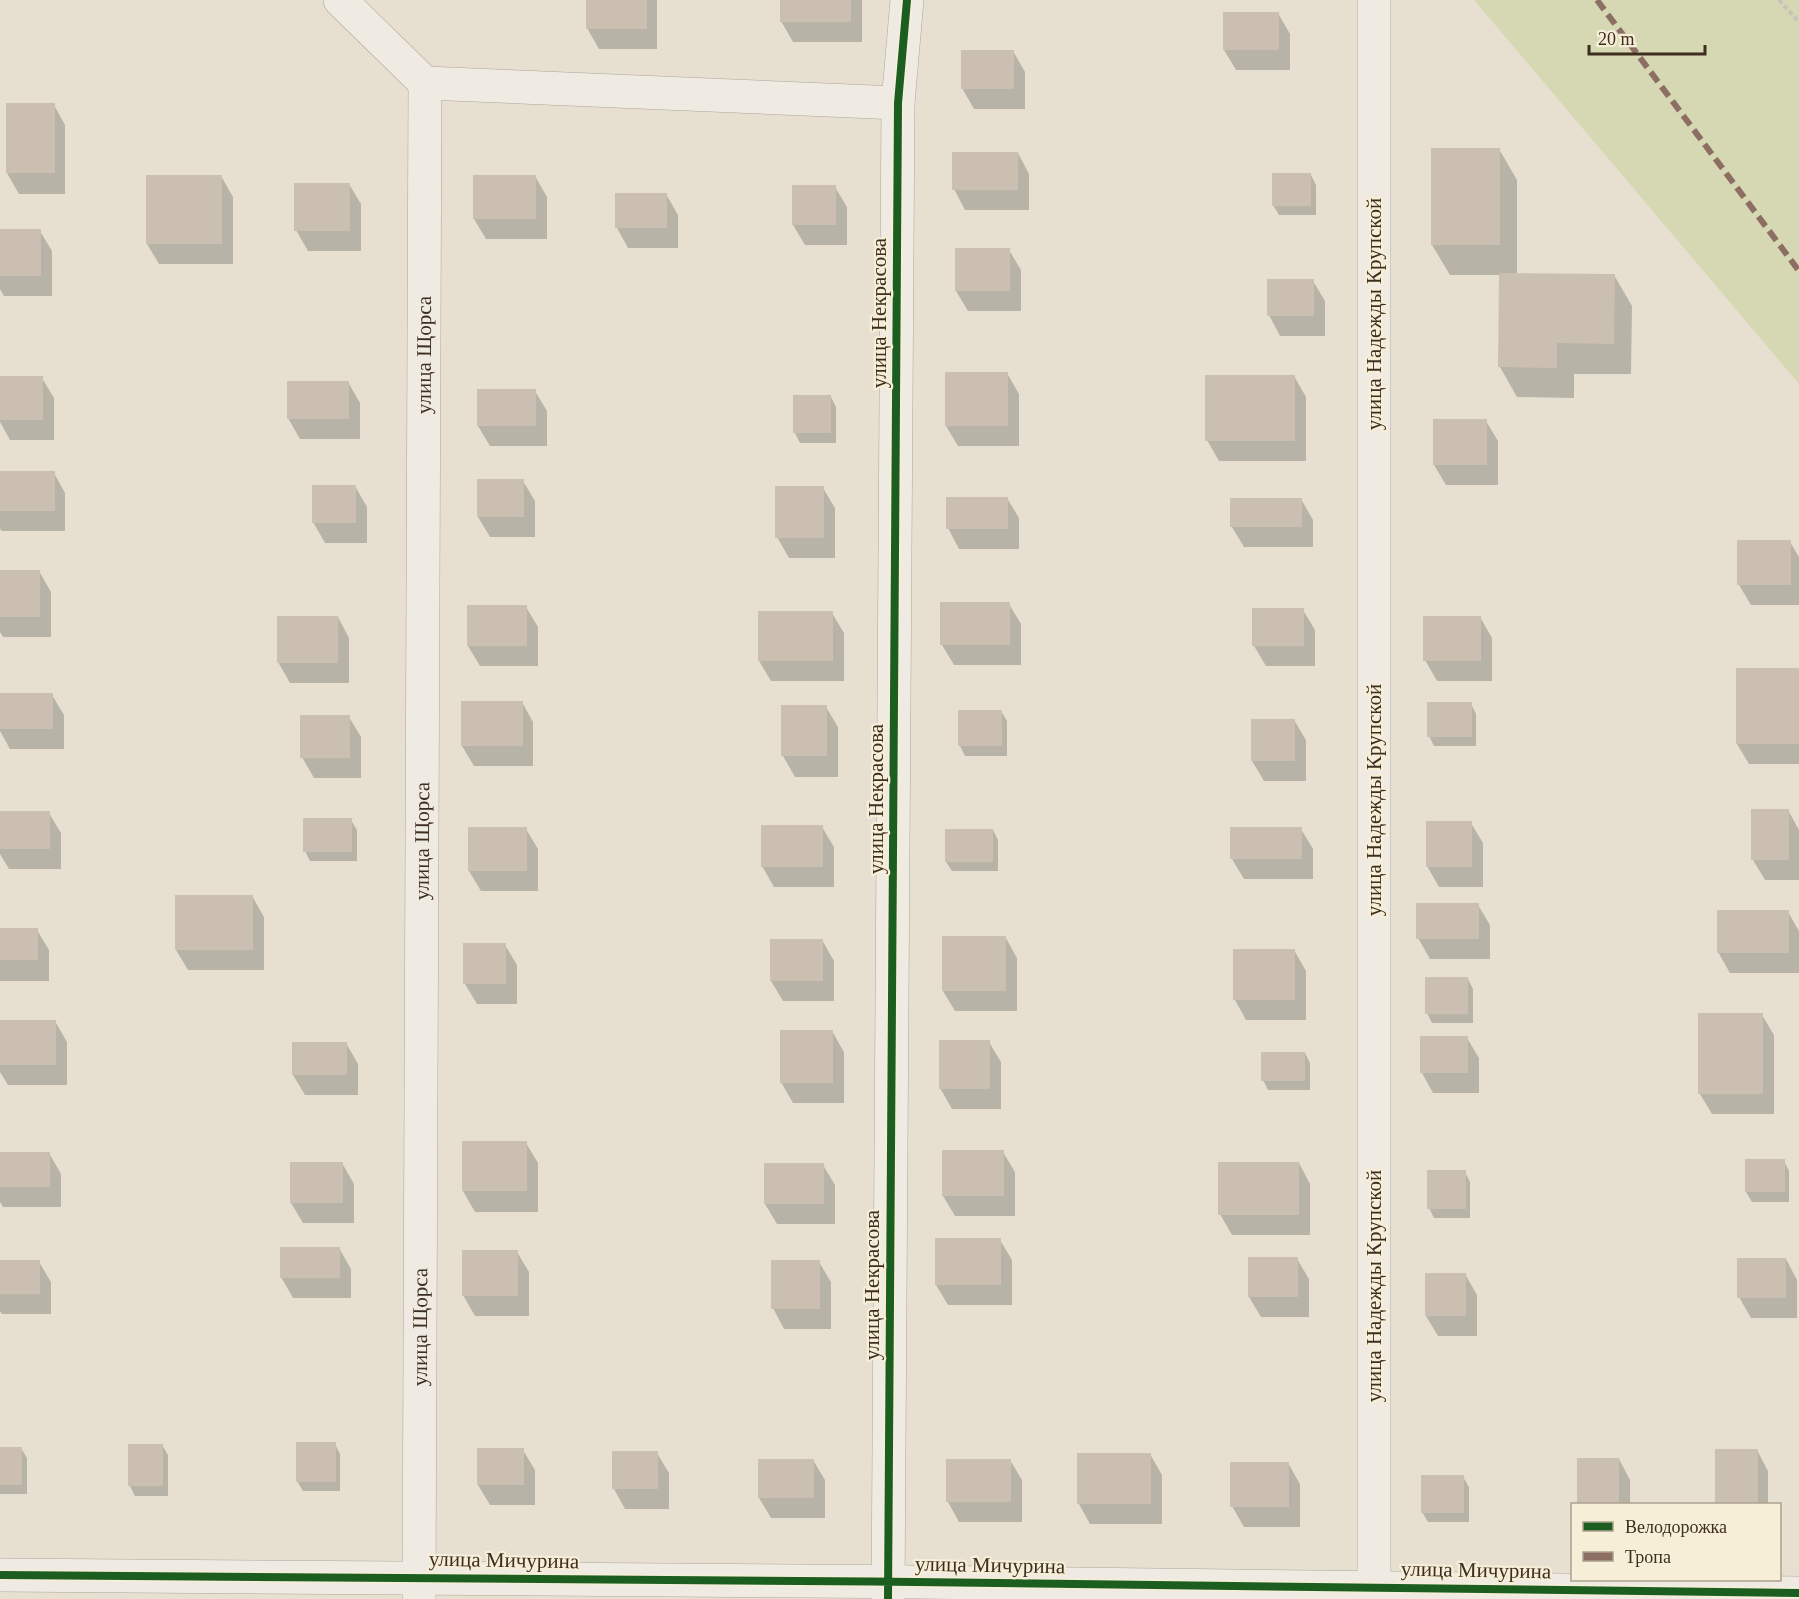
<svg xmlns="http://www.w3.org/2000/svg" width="1799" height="1599" viewBox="0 0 1799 1599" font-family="'Times New Roman',serif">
<rect width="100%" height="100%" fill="#e7e0d1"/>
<path fill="#d6d7b3" d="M1474,0H1799V384Z"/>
<path fill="#0003" d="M587,0H657V49H599L587,28Z
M781,0H862V42H793L781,21Z
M1278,13L1290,34V70H1236L1224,50Z
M1013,51L1025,72V109H974L962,88Z
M7,105H54L65,125V194H19L7,173Z
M1499,149L1517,180V274L1614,275L1632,306L1631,374H1574V398L1517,397L1500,367L1501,275H1450L1432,245Z
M1018,153L1029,174V210H965L954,189Z
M1311,175L1316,185V215H1279L1273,205Z
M221,176L233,197V264H159L147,244Z
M535,176L547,197V239H486L474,219Z
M349,184L361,204V251H308L296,230Z
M835,187L847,207V245H805L793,225Z
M666,194L678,215V248H628L617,228Z
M0,231H40L52,251V296H4L0,289Z
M1009,250L1021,270V311H968L956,291Z
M1313,281L1325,301V336H1280L1269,315Z
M1007,373L1019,394V446H958L946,426Z
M1294,376L1306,397V461H1219L1207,440Z
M0,378H42L54,398V440H10L0,422Z
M348,382L360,403V439H300L288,418Z
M535,391L547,411V446H490L478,426Z
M795,397H831L836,407V443H800L795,433Z
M1486,421L1498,441V485H1446L1434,465Z
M0,473H54L65,493V531H2L0,529Z
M523,481L535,501V537H490L478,517Z
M355,486L367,507V543H325L313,522Z
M823,488L835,508V558H789L777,537Z
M1007,498L1019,518V549H959L948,528Z
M1232,499H1301L1313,520V547H1244L1232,527Z
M1790,542L1799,557V605H1751L1739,585Z
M0,571H39L51,592V637H3L0,632Z
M1009,604L1021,624V665H954L942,645Z
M468,607H526L538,627V666H480L468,646Z
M1254,610H1303L1315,630V666H1266L1254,646Z
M832,613L844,633V681H771L759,661Z
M338,617L349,638V683H290L278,662Z
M1480,617L1492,638V681H1437L1425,660Z
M1799,670V764H1749L1737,744Z
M0,695H52L64,715V749H10L0,731Z
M522,702L533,722V766H474L462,746Z
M1471,704L1476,714V746H1434L1429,736Z
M783,707H826L838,727V777H795L783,756Z
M1001,711L1007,721V756H965L960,746Z
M349,717L361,737V778H314L302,757Z
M1294,720L1306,740V781H1264L1252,761Z
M1788,810L1799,830V880H1765L1753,860Z
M0,813H49L61,833V869H9L0,854Z
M351,820L357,830V861H310L305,851Z
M1471,823L1483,843V887H1439L1427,866Z
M822,827L834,847V887H774L762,866Z
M526,829L538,849V891H481L469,871Z
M1232,829H1301L1313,849V879H1244L1232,859Z
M993,830L998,840V871H952L946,862Z
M252,896L264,917V970H188L176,950Z
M1478,905L1490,925V959H1430L1418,938Z
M1788,912L1799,931V973H1730L1718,952Z
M0,930H37L49,950V981H0Z
M1006,938L1017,958V1011H955L943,991Z
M822,940L834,961V1001H783L771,981Z
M505,945L517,965V1004H477L465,984Z
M1294,950L1306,971V1020H1246L1235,1000Z
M1468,979L1473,989V1023H1432L1427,1013Z
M1762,1015L1774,1035V1114H1712L1700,1094Z
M0,1021H55L67,1042V1085H8L0,1072Z
M832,1031L844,1052V1103H793L781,1082Z
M1467,1038L1479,1058V1093H1433L1422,1073Z
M989,1042L1001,1062V1109H952L940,1088Z
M346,1043L358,1064V1095H305L293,1075Z
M1305,1053L1310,1063V1090H1268L1263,1080Z
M463,1143H526L538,1163V1212H475L463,1191Z
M1003,1152L1015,1172V1216H955L943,1196Z
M0,1153H49L61,1174V1207H3L0,1202Z
M1784,1161L1789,1171V1202H1752L1746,1192Z
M342,1163L354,1184V1223H303L291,1203Z
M1299,1163L1310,1184V1235H1232L1220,1214Z
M823,1165L835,1185V1224H777L765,1204Z
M1465,1172L1470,1182V1218H1434L1429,1208Z
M936,1240H1000L1012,1260V1305H948L936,1285Z
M339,1248L351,1269V1298H293L281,1277Z
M517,1252L529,1272V1316H475L463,1295Z
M1297,1259L1309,1279V1317H1261L1249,1297Z
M1786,1259L1797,1280V1318H1751L1739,1297Z
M0,1262H39L51,1282V1314H2L0,1311Z
M819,1262L831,1282V1329H784L773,1308Z
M1465,1274L1477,1295V1336H1438L1426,1316Z
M335,1444L340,1454V1491H303L297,1481Z
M162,1445L168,1455V1496H135L130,1486Z
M0,1448H21L27,1458V1494H0Z
M523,1450L535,1470V1505H490L478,1485Z
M1716,1450H1757L1768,1471V1504H1716Z
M614,1453H657L669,1473V1509H625L614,1489Z
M1150,1454L1162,1475V1524H1090L1079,1504Z
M1578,1459H1619L1630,1480V1504H1578Z
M759,1460H813L825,1480V1518H771L759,1498Z
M1010,1460L1022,1480V1522H959L948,1502Z
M1288,1463L1300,1484V1527H1244L1232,1506Z
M1463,1477L1469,1487V1522H1428L1422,1512Z"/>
<path fill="#cbbfb2" d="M586,0H647V29H586Z
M780,0H851V22H780Z
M1223,12H1279V50H1223Z
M961,50H1014V89H961Z
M6,103H55V173H6Z
M1431,148H1500V245H1431Z
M952,152H1018V190H952Z
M1272,173H1311V206H1272Z
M146,175H222V244H146Z
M473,175H536V219H473Z
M294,183H350V231H294Z
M792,185H836V225H792Z
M615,193H667V228H615Z
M0,229H41V276H0Z
M955,248H1010V291H955Z
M1499,273L1615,274L1614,344L1557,343V368L1498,367Z
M1267,279H1314V316H1267Z
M945,372H1008V426H945Z
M1205,375H1295V441H1205Z
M0,376H43V420H0Z
M287,381H349V419H287Z
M477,389H536V426H477Z
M793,395H831V433H793Z
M1433,419H1487V465H1433Z
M0,471H55V511H0Z
M477,479H524V517H477Z
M312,485H356V523H312Z
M775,486H824V538H775Z
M946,497H1008V529H946Z
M1230,498H1302V527H1230Z
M1737,540H1791V585H1737Z
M0,570H40V617H0Z
M940,602H1010V645H940Z
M467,605H527V646H467Z
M1252,608H1304V646H1252Z
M758,611H833V661H758Z
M277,616H338V663H277Z
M1423,616H1481V661H1423Z
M1736,668H1799V744H1736Z
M0,693H53V729H0Z
M461,701H523V746H461Z
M1427,702H1472V737H1427Z
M781,705H827V756H781Z
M958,710H1002V746H958Z
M300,715H350V758H300Z
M1251,719H1295V761H1251Z
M1751,809H1789V860H1751Z
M0,811H50V849H0Z
M303,818H352V852H303Z
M1426,821H1472V867H1426Z
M761,825H823V867H761Z
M468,827H527V871H468Z
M1230,827H1302V859H1230Z
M945,829H993V862H945Z
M175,895H253V950H175Z
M1416,903H1479V939H1416Z
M1717,910H1789V953H1717Z
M0,928H38V960H0Z
M942,936H1006V991H942Z
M770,939H823V981H770Z
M463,943H506V984H463Z
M1233,949H1295V1000H1233Z
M1425,977H1468V1014H1425Z
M1698,1013H1763V1094H1698Z
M0,1020H56V1065H0Z
M780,1030H833V1083H780Z
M1420,1036H1468V1073H1420Z
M939,1040H990V1089H939Z
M292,1042H347V1075H292Z
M1261,1052H1305V1081H1261Z
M462,1141H527V1191H462Z
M942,1150H1004V1196H942Z
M0,1152H50V1187H0Z
M1745,1159H1785V1192H1745Z
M290,1162H343V1203H290Z
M1218,1162H1299V1215H1218Z
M764,1163H824V1204H764Z
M1427,1170H1466V1209H1427Z
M935,1238H1001V1285H935Z
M280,1247H340V1278H280Z
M462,1250H518V1296H462Z
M1248,1257H1298V1297H1248Z
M1737,1258H1786V1298H1737Z
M0,1260H40V1294H0Z
M771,1260H820V1309H771Z
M1425,1273H1466V1316H1425Z
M296,1442H336V1482H296Z
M128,1444H163V1486H128Z
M0,1447H22V1485H0Z
M477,1448H524V1485H477Z
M1715,1449H1758V1504H1715Z
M612,1451H658V1489H612Z
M1077,1453H1151V1504H1077Z
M1577,1458H1619V1504H1577Z
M758,1459H814V1498H758Z
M946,1459H1011V1502H946Z
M1230,1462H1289V1507H1230Z
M1421,1475H1464V1513H1421Z"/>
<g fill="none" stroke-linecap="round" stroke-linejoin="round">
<defs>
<g id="minor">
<path d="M340,0L425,83L898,103"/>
<path d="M0,1575C600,1578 1199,1584 1799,1593"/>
<path id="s1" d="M419,1599L425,83"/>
<path d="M888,1599L898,103L907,0"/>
<path d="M1374,1599V0"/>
</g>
</defs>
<use href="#minor" stroke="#ada599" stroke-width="34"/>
<path stroke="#c8c2b9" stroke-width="4" stroke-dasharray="4.5 3" stroke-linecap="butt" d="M1779,0L1799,22"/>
<use href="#minor" stroke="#efebe3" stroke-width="33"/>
<path stroke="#8d6e63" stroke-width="6" stroke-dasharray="12 6" stroke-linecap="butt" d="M1597,0L1799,271"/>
<defs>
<path id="cycleway" d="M0,1575C600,1578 1199,1584 1799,1593
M888,1599L898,103L907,0"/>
</defs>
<use href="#cycleway" stroke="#f7eed8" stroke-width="11"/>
<use href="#cycleway" stroke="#1b5e20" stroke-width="8"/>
</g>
<g text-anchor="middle" stroke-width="4.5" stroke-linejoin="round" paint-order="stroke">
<g font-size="21" fill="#3d2e20" stroke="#f7eed8">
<text transform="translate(879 313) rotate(-90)" y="7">улица Некрасова</text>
<text transform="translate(1374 314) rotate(-90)" y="7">улица Надежды Крупской</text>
<text dy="7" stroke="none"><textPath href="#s1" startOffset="1244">улица Щорса</textPath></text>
<text transform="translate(876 799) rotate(-90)" y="7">улица Некрасова</text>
<text transform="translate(1374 800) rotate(-90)" y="7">улица Надежды Крупской</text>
<text dy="7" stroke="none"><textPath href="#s1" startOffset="758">улица Щорса</textPath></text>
<text transform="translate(872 1285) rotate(-90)" y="7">улица Некрасова</text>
<text transform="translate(1374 1286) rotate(-90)" y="7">улица Надежды Крупской</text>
<text dy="7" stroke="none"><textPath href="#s1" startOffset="272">улица Щорса</textPath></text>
<text transform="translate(504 1560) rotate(1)" y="7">улица Мичурина</text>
<text transform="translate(990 1565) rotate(1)" y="7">улица Мичурина</text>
<text transform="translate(1476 1570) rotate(1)" y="7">улица Мичурина</text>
</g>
</g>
<rect x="1571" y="1503" width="210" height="78" fill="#f7eed8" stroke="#ada18e" stroke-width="1.5"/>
<rect x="1583" y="1522" width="30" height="9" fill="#1b5e20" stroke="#ada18e" stroke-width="1.5"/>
<text x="1625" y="1533" font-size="18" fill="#3d2e20">Велодорожка</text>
<rect x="1583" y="1552" width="30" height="9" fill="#8d6e63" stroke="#ada18e" stroke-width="1.5"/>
<text x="1625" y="1563" font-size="18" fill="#3d2e20">Тропа</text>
<path d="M1589 45v9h116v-9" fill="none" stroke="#3d2e20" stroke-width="3"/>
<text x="1598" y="45" font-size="18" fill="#3d2e20" stroke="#f7eed8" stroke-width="4.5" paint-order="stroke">20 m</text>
</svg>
